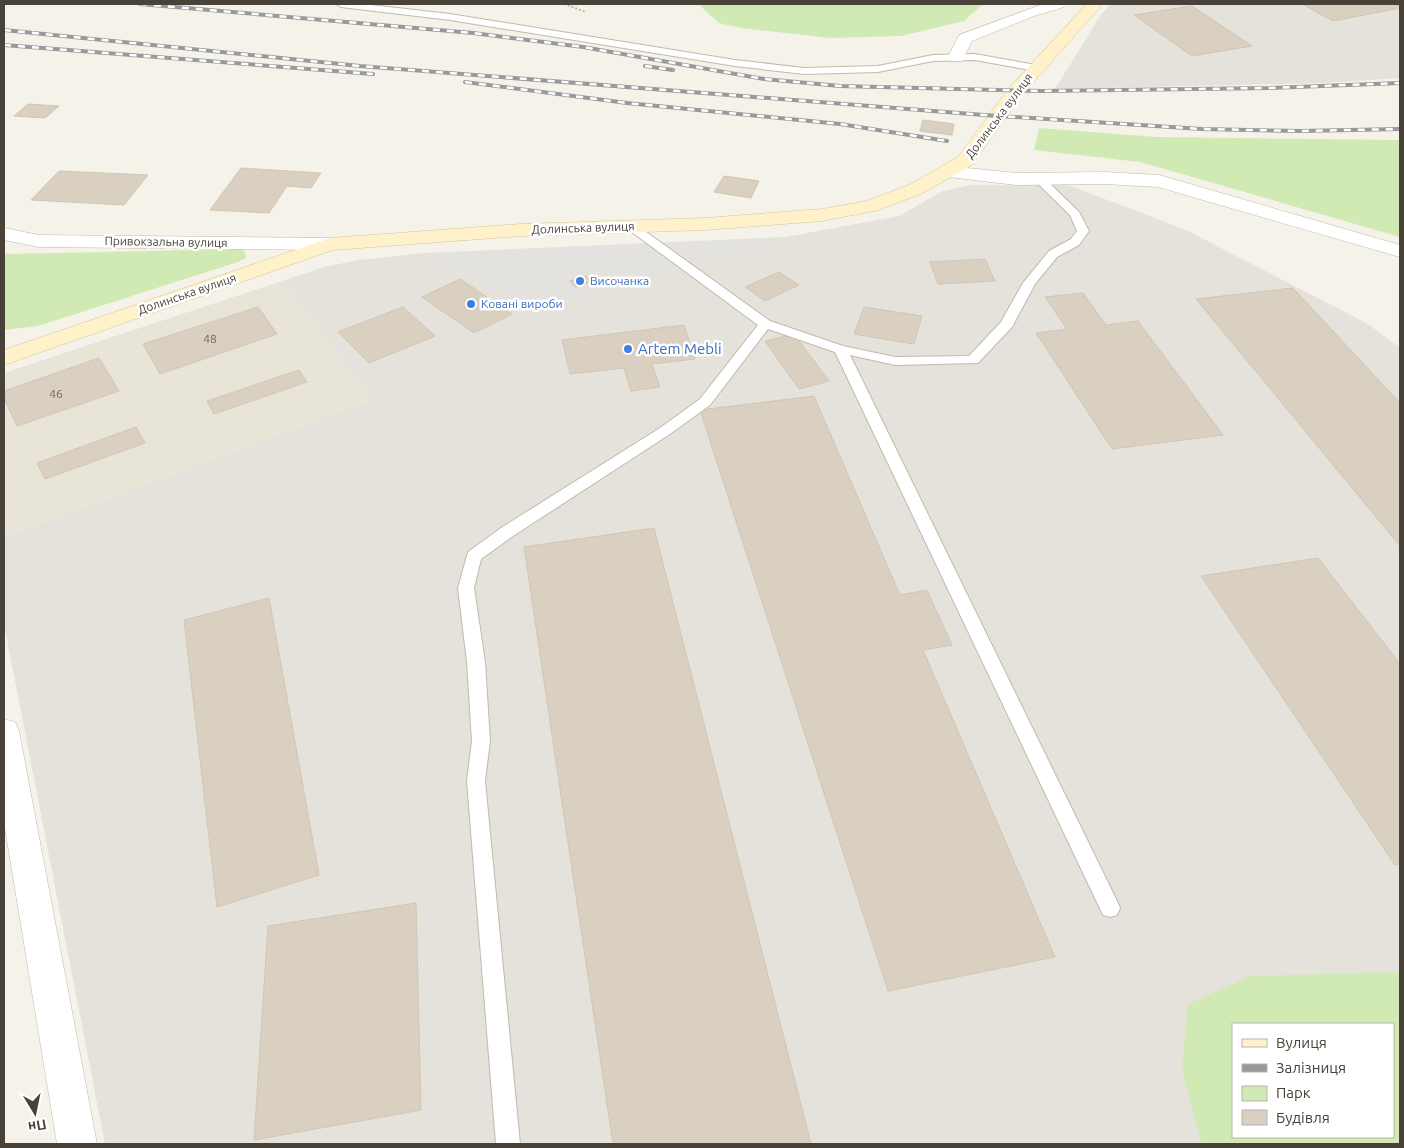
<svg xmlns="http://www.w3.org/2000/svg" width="1404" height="1148" viewBox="0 0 1404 1148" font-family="Ubuntu,sans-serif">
<rect width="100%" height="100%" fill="#f5f2ea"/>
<path fill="#e9e4d8" d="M282,281L375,400L4,537V373Z"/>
<path fill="#e5e1db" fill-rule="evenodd" d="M1111,4H1400V78L1322,83L1055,89L1100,16Z
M971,185H1068L1186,230L1368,324L1400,348V1144H105L4,624V537L374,400L282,281L324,267L359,260L425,253L524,314L786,237L899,216L943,191ZM1233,1024H1393V1137H1233Z"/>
<path fill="#d1eab3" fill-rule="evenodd" d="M698,4H983L964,21L901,36L830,38L741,28L719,23Z
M1039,128L1157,137L1400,140V237L1140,162L1034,150Z
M242,249L245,253L246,258L238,262L38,326L4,330V254Z
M1400,972V1144H1202L1182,1071L1188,1004L1251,976ZM1233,1024H1393V1137H1233Z"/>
<path fill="#e4e2de" d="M786,237L524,314L425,253Z"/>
<path fill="#dad0c2" stroke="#d2c5b2" d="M1310,4H1397L1400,8L1333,21L1304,5Z
M1192,6L1252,46L1192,56L1134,15Z
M28,104L59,106L45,118L14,116Z
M923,120L954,124L952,135L920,131Z
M241,168L321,173L311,188L287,186L269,213L210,210Z
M59,171L148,175L124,205L31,200Z
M724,176L759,181L751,198L714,192Z
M985,259L995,281L938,284L930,262Z
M779,272L799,285L765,301L745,287Z
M586,276L591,282L575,287L570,281Z
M460,279L512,314L474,333L422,297Z
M1293,288L1400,403V546L1196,299Z
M1083,293L1106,325L1138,321L1223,435L1112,449L1036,333L1067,329L1045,297Z
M258,307L277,334L160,374L143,344Z
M403,307L435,336L369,363L338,332Z
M864,307L922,316L914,344L854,334Z
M684,325L695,359L652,364L660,387L631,391L624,368L570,374L562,340Z
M794,334L829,381L799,389L765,341Z
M99,358L119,391L17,426L4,398V391Z
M299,370L307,382L214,414L207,401Z
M814,396L900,595L927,590L952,645L923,650L1055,957L888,991L700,410Z
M136,427L145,443L45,479L37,463Z
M654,528L811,1144H613L524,547Z
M1318,558L1400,664V864L1395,865L1201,576Z
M269,598L319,875L217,907L184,620Z
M416,903L421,1110L254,1140L268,926Z"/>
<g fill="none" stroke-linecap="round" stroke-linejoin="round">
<defs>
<path id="lane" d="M336,4H362L450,14L735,60L804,68L878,66L933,55L975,54L1036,65L1041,68L1036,71L975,60L933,61L878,72L804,74L735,66L450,20L341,7Z
M1039,176L1043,177L1079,212L1089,231L1079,245L1057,257L1035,284L1012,327L978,363L895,365L850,355L1117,901L1120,908L1117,915L1110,917L1103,915L835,352L768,329L710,405L670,434L513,536L481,559L474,588L485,662L490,741L485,781L520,1144H496L467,781L472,741L467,662L458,588L468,552L501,528L660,428L700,399L758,325L625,227L631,223L635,224L770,321L843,346L895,357L969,356L1001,322L1023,283L1049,251L1071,239L1077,231L1070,215L1033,179Z"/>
<path id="street" d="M1043,4H1067L1064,7L1034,16L972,41L962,61H950L948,57L959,35Z
M947,166L1016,173L1105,172L1159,175L1400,245V257L1158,187L1105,184L1016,185L940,176L938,172L940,168Z
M4,228L39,235L330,238L337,240L340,244L337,248L330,250L39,247L4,240Z
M4,719L15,722L19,731L97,1144H57L4,822Z"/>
<path id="secondary" d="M1087,4H1103L1021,96L972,165L923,193L879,210L822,221L705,230L521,236L333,250L4,365V350L330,238L521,224L705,218L822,209L867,201L909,185L958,157L1009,88Z"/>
</defs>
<use href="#lane" stroke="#c1b9ac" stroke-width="2"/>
<use href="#street" stroke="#c1b9ac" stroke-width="1"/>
<use href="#secondary" stroke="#d6c59a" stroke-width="1"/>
<path stroke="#c3b59d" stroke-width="2" stroke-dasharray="2 2" stroke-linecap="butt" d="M564,4L586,12"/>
<use href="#lane" fill="#fff" fill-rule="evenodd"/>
<use href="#street" fill="#fff" fill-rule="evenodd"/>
<use href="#secondary" fill="#fff2ca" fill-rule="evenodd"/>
<defs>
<path id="rail" d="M140,4L473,33L583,47L764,79L840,86L1041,91L1269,88L1400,83
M4,30L360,66L984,115L1202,129L1300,131L1400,129
M4,45L373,74
M645,66L673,70
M465,82L627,103L840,124L947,141"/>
</defs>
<use href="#rail" stroke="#999" stroke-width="4"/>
<use href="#rail" stroke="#fff" stroke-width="2.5" stroke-dasharray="7" stroke-linecap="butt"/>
</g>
<g fill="#3f7fe0" stroke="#fff" stroke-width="2">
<circle cx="580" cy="281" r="5"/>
<circle cx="471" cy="304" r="5"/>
<circle cx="628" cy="349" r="5"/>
</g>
<g text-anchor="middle" stroke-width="5" stroke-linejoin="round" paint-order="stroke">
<g font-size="12" fill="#494238" stroke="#fff">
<text transform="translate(999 116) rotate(-53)" y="4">Долинська вулиця</text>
<text transform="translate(583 228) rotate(-2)" y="4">Долинська вулиця</text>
<text transform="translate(166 242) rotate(1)" y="4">Привокзальна вулиця</text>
<text transform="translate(187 294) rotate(-19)" y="4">Долинська вулиця</text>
</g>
<g font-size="12" fill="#366cbe" stroke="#fff" text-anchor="start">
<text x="590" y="285">Височанка</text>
<text x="481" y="308">Ковані вироби</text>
</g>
<g font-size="12" fill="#6d665a">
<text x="210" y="343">48</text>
<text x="56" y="398">46</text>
</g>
<g font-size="15" fill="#366cbe" stroke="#fff" text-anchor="start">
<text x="638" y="354">Artem Mebli</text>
</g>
</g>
<rect width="1404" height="1148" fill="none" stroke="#494238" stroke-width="10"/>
<rect x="1232" y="1023" width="162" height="115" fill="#ffffff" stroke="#b6b3af"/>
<rect x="1242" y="1039" width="25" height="8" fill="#fff2ca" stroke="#b6b3af"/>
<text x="1276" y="1048" font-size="15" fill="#494238">Вулиця</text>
<rect x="1242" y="1064" width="25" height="8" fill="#999999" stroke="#b6b3af"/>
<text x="1276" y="1073" font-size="15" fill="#494238">Залізниця</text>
<rect x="1242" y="1086" width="25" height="15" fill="#d1eab3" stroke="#b6b3af"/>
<text x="1276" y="1098" font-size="15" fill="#494238">Парк</text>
<rect x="1242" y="1110" width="25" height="15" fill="#dad0c2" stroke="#b6b3af"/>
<text x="1276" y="1123" font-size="15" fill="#494238">Будівля</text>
<g transform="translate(35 1113) rotate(170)" stroke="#ffffff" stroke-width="4" paint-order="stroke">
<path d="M0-4L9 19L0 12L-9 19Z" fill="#494238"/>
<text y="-8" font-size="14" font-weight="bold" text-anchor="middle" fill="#494238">Пн</text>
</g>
</svg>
